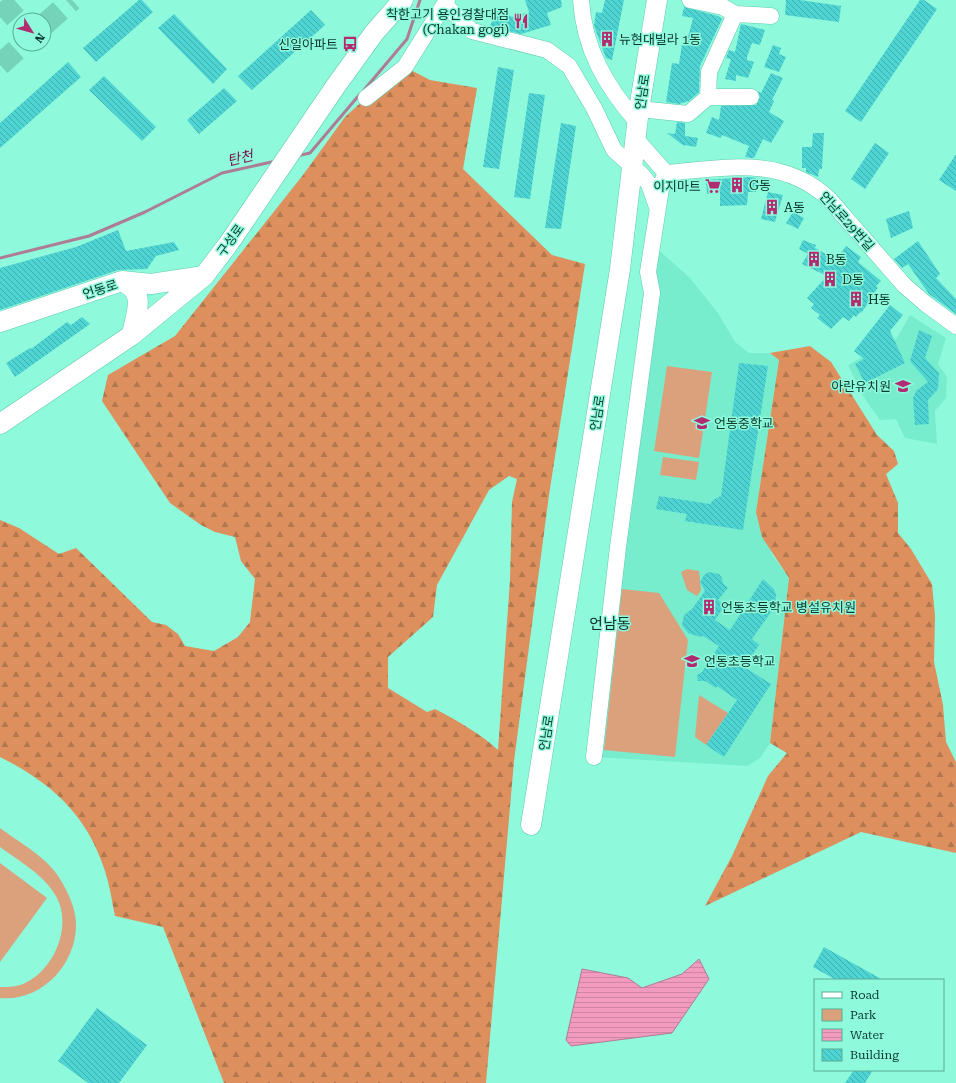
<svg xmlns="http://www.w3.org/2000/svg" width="956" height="1083" viewBox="0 0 956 1083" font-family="'Roboto Serif','Noto Sans KR',serif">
<defs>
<pattern id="forest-firs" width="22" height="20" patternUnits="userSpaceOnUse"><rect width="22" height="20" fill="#dd905d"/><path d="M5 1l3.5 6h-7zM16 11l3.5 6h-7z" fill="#b1774d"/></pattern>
<pattern id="water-rules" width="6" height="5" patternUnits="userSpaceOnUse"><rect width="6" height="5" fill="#f39abf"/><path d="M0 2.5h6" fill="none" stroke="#cf85a4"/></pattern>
<pattern id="building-back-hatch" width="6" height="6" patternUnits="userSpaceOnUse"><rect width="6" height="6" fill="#4ed5d3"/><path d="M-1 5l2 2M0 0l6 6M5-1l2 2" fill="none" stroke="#3faeac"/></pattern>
</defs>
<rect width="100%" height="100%" fill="#8ff9db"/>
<path fill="#78edce" d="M653,245L689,277L718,313L735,342L749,353H770L779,360L756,512L773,556L789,578L770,743L760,758L748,766L594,757Z
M910,315L946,338L938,364L947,377L946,398L935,411L937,444L905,438L896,419L880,420L863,396L848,365L897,338Z"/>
<path fill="url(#forest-firs)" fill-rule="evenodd" d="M405,67L430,80L477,88L463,169L552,255L585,264L549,495L514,761L486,1083H224L163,927L115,916C112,902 110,886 105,871C87,815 52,783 0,757V520L19,528L59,554L76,548L152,622L166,625L178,634L185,646L214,651L238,637L250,622L255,579L241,561L235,537L215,532L201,525L170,503L102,401L108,375L175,336L303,175L345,117L366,98ZM509,476L517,479L512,502L510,580L498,750C479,733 458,721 435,709L427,712L388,688V657L433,617L437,585L489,490Z
M810,346L831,362L877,435L894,451L898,464L886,474L898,503V533L911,549L932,584L935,616L934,662L943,705L946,742L956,762V853L861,832L705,906L732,856L768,776L787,753L770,743L789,578L762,537L756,512L779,360L770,353Z"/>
<path fill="#daa17c" d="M667,366L712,372L699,458L654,451Z
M663,457L699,462L696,480L660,475Z
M687,569L699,571L701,590L697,596L687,590L681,572Z
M622,589L659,593L688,640L675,757L604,750Z
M699,695L728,713L706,745L695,737Z
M0,828C20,843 47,857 60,879C68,892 76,909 76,925C76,965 41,1002 0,998V987C9,987 18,987 27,982C54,968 72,927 57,898C45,875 20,862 0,847Z
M0,863L47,898L0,962Z"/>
<path fill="url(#water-rules)" stroke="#ac7d94" d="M699,959L709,979L672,1033L571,1046L566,1040L582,969L628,978L642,988L682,974Z"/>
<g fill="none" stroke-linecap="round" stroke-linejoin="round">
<path stroke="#ac7d94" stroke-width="3" d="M364,90L407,39L420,0
M297,156L310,153L360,94
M0,258L89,236L145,212L222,173L276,161"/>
</g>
<path fill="url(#building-back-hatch)" d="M139,0H142L153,12L96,62L83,48Z
M525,0H561L562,7L547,13L551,25L521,34L490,26L497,11L513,17L529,12Z
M605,0H624L612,60L606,58L594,26L596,12L602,13Z
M786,0H800L841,6L839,22L785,15Z
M920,0H924L937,9L861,122L845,111Z
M684,7L718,16L722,19L700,66L699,92L689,101L679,104L666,102L672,63L679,64L682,44L686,45L693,18L682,16Z
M311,10L325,25L252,90L238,76Z
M174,14L227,69L213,84L158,28Z
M741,24L765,30L760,45L752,43L747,57V60L754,62L748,78L736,75V81L725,79L731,59L726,58L729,50L735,52Z
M773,45L781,48L779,54L786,57L779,72L764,67Z
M68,62L81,77L0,148V123Z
M498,67L514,70L499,169L483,167Z
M771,73L783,78L772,100L774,101L769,112L784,121L771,143L763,139L754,158H751L745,157L749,146L722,135L721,138L706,133L712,117L719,120L721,106L756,105L760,97L758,91L761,93Z
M104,76L156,127L142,141L89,90Z
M224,88L237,101L199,134L187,120Z
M529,93L545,95L530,199L514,197Z
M677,122L685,123V136L698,138L696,147L684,145V146L667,133L675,134Z
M561,123L576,126L561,229L545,228Z
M813,133H824L822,169H819L818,177L806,172V168H802V147H812Z
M875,143L889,153L865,189L851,179Z
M956,154V191L939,180Z
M750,177L756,178V192H748L747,205L720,206V192L707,194L706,180Z
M768,192L783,195L775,222L761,219Z
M909,211L913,228L891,238L886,219Z
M793,212L804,218L798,229L786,223Z
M118,230L126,251L174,242L179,250L156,256L147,269L118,270L0,310V268L76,247Z
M803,240L816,245L815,248L836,260L846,246L861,257L858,262L881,281L876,286L878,288L874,293L875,294L861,313L860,312L856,317L854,315L849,321L843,317L831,329L817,318L820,315L811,308L814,304L807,298L827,276L802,264L808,254L799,249Z
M918,241L940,274L936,278L956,299V314L929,294L908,264L902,268L894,259Z
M890,305L903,315L890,331L905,363L865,383L855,364L864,359L854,351Z
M82,317L90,324L15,377L6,363L30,348L31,349L67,322L71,325Z
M919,330L932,336L925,358L939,373L938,389L928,400L929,424L915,425L913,398L916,391L928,382L910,361Z
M739,363L768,366L743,530L685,521L687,514L656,509L659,496L710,504L713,500L721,496Z
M708,572L719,574L722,578L723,583L728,588L718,600L725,605L715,620L730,630L763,579L774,589L776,595L775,606L752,639L759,645L744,667L771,684L724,757L706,745L737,700L717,686L716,688L705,681H698L697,675L702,672L719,646L703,636L700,637L688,633L682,625L684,615L692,609L705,591L700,582L704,575Z
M824,947L883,980H836L813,967Z
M97,1008L147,1045L119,1083H88L58,1061Z
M854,1070H873L865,1083H845Z"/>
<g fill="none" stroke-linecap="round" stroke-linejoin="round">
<path stroke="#74d3b8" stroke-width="22" stroke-dasharray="22 11" stroke-linecap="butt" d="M0,17L19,0
M44,25L72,0
M0,65L23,44"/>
<defs>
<path id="minor" d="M581,0C584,49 606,86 637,122
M690,0L723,7L735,14
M445,5L472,31L547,50L569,66L594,108L614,150L642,175L649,184L657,207
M708,97H751
M366,98L405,67L447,0
M639,109L688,114L708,97L709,72L735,14L771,16
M666,173C724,168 782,155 829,199L904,285L926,304L956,326
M594,757L618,547L652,293L648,272L662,182L666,173L636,139"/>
<path id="major" d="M122,281C147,292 136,313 132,335
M0,322L122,281L151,284L204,276
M0,424L132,335L204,276L229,243L335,87L374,33L403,0
M531,825L620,269L639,109L657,0"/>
</defs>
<use href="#minor" stroke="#5fcaae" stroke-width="17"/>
<use href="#major" stroke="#5fcaae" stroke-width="21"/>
<use href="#minor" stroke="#fff" stroke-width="16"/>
<use href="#major" stroke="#fff" stroke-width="20"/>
</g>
<defs>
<symbol id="restaurant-bare" viewBox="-9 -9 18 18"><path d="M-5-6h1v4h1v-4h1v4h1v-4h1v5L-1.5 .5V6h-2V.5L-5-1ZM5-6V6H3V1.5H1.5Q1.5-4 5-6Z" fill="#b12b70" stroke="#8ff9db" stroke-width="2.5" paint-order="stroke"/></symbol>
<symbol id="building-bare" viewBox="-9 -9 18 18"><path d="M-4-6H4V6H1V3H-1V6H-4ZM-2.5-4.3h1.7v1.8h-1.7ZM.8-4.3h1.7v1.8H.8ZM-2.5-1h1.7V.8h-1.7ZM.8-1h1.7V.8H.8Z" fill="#b12b70" stroke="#8ff9db" stroke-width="2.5" paint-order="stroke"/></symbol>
<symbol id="bus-bare" viewBox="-9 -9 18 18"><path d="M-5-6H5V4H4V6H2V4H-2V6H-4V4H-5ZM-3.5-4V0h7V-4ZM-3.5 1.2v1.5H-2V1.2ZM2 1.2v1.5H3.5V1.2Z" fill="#b12b70" stroke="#8ff9db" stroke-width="2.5" paint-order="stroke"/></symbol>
<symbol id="supermarket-bare" viewBox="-9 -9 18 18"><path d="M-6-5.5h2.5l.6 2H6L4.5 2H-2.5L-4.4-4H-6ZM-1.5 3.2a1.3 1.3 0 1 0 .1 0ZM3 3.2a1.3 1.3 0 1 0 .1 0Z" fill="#b12b70" stroke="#8ff9db" stroke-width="2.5" paint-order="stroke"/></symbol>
<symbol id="school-bare" viewBox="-9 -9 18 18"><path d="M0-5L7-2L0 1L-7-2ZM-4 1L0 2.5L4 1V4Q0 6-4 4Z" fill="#b12b70" stroke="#8ff9db" stroke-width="2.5" paint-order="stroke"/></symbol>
</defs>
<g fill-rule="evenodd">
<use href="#restaurant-bare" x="510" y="10" width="22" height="22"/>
<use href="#building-bare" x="596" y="28" width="22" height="22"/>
<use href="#bus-bare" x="339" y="33" width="22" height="22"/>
<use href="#building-bare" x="726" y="174" width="22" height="22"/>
<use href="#supermarket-bare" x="702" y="175" width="22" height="22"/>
<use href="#building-bare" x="761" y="196" width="22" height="22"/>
<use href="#building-bare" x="803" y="248" width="22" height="22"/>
<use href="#building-bare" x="819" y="268" width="22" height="22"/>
<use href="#building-bare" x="845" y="288" width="22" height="22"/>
<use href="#school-bare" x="892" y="375" width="22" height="22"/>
<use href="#school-bare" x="691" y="412" width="22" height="22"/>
<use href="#building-bare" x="698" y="596" width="22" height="22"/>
<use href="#school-bare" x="681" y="650" width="22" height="22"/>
</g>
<g text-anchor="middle" stroke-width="3" stroke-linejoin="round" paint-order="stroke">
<g font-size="13" fill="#083a2e" stroke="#8ff9db" text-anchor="start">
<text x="509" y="19" text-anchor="end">착한고기 용인경찰대점<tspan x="509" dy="15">(Chakan gogi)</tspan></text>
<text x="619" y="44">뉴현대빌라 1동</text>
<text x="338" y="49" text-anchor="end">신일아파트</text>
<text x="749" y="190">G동</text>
<text x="701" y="191" text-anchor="end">이지마트</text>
<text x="784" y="212">A동</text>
<text x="826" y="264">B동</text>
<text x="842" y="284">D동</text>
<text x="868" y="304">H동</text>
<text x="891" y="391" text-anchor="end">아란유치원</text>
<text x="714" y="428">언동중학교</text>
<text x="721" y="612">언동초등학교 병설유치원</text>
<text x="704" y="666">언동초등학교</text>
</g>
<g font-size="13" fill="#083a2e" stroke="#8ff9db">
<text transform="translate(642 92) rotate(-81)" y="5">언남로</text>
<text transform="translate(847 221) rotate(48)" y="5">언남로29번길</text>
<text transform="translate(230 240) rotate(-54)" y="5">구성로</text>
<text transform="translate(100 289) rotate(-18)" y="5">언동로</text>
<text transform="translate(597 413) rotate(-81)" y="5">언남로</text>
<text transform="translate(546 733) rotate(-81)" y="5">언남로</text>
</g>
<g font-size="14" font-style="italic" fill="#7b134b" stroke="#8ff9db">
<text transform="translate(240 158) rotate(-13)" y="5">탄천</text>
</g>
<g font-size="15" fill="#0e3028" stroke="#8ff9db">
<text x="610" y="629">언남동</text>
</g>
</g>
<rect x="814" y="979" width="130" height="92" fill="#8ff9db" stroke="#59ad96"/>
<rect x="822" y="992" width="20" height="6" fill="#ffffff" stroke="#59ad96"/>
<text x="850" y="999" font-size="12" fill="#083a2e">Road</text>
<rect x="822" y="1009" width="20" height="12" fill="#daa17c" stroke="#59ad96"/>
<text x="850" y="1019" font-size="12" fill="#083a2e">Park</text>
<rect x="822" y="1029" width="20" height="12" fill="url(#water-rules)" stroke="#59ad96"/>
<text x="850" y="1039" font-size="12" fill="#083a2e">Water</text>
<rect x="822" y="1049" width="20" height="12" fill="url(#building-back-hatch)" stroke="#59ad96"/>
<text x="850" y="1059" font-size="12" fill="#083a2e">Building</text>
<g transform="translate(32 32) rotate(127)"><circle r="19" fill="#8ff9db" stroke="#59ad96"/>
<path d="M0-3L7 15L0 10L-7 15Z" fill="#b12b70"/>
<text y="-6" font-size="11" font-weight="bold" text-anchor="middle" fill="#083a2e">N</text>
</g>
</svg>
